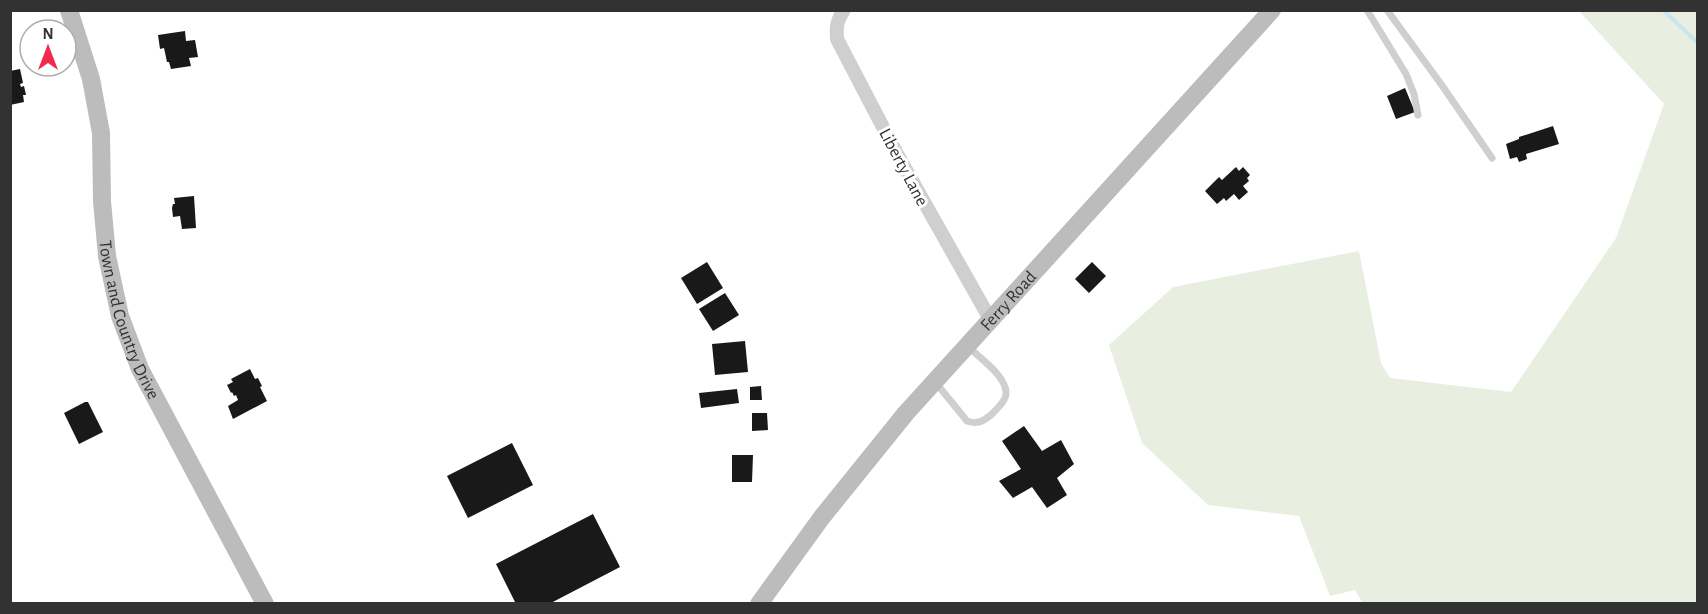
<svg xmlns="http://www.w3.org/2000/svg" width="1708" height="614" viewBox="0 0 1708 614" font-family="'Alegreya Sans',sans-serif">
<rect width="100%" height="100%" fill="#fff"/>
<path fill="#e9efe0" d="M1579,11H1697V603L1363,604L1355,590L1330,596L1299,516L1208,505L1142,443L1109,345L1173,287L1359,251L1381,363L1390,378L1511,392L1616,238L1664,104Z"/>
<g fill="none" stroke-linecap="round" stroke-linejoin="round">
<path stroke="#cbe5f0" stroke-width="4" d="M1663,10L1698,43"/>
</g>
<path fill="#191919" d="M185,31L186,41L195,40L198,57L189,58L191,66L171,69L169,62H167L164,48L160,49L158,35Z
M20,69L23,83L20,84L21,87L24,86L26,95H23L24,102L10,105V71Z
M1405,88L1415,112L1396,119L1387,96Z
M1553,126L1559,144L1526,154L1527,159L1519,162L1517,157L1510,159L1506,144L1519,139V137Z
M1236,167L1239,171L1243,167L1250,175L1247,178L1249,181L1243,186L1248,192L1239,200L1234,194L1226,201L1224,198L1217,204L1205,191L1219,177L1222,180Z
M194,196L196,228L182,229L180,216L173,217L172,208L173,204H175L174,198Z
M707,262L723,288L697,304L681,278Z
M1092,262L1106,276L1089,293L1075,279Z
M725,293L739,315L713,331L699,309Z
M745,341L748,372L715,375L712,344Z
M250,369L255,379L258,378L262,386L260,387L267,401L233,419L228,406L238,400L236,395L234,396L232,392L231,393L227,385L233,382L231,379Z
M761,386L762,400H750V387Z
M737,389L739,403L701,408L699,393Z
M85,402H88L103,432L79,444L64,413Z
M752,413H767L768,430L752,431Z
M1024,426L1042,451L1061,440L1074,464L1057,478L1067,495L1047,508L1032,487L1013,498L999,481L1021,469L1002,441Z
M512,443L533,485L468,518L447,476Z
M732,455H753L752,482H732Z
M593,514L620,567L549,604H516L496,564Z"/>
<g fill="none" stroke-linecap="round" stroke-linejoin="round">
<path stroke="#cfcfcf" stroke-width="7" d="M1367,10L1406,74L1414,94L1418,115
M1387,10L1441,84L1492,158
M936,383L967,421C977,425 984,421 992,414C996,410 1001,405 1004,400C1015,382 979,357 967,346"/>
<path stroke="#cfcfcf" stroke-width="14" d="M844,10C837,20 836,27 837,39L897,154L990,319"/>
<g stroke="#bcbcbc" stroke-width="18">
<path id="s1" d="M69,10L91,79L101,133L102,201L107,256L120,316L140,369L265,604"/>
<path id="s2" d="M759,604L822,517L906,413L1272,10"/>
</g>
</g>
<g text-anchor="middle" stroke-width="6" stroke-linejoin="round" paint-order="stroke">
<g font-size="18" fill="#323232" stroke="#fff">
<text transform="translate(904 167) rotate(62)" y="6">Liberty Lane</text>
<text dy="6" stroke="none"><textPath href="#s2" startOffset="393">Ferry Road</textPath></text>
<text dy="6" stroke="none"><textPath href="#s1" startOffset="318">Town and Country Drive</textPath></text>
</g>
</g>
<rect width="1708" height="614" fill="none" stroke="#323232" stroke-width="24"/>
<g transform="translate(48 48)"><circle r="28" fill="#ffffff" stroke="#adadad" stroke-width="1.5"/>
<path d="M0-4.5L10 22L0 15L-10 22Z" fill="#f22b4c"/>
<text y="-9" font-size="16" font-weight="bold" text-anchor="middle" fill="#323232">N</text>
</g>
</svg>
